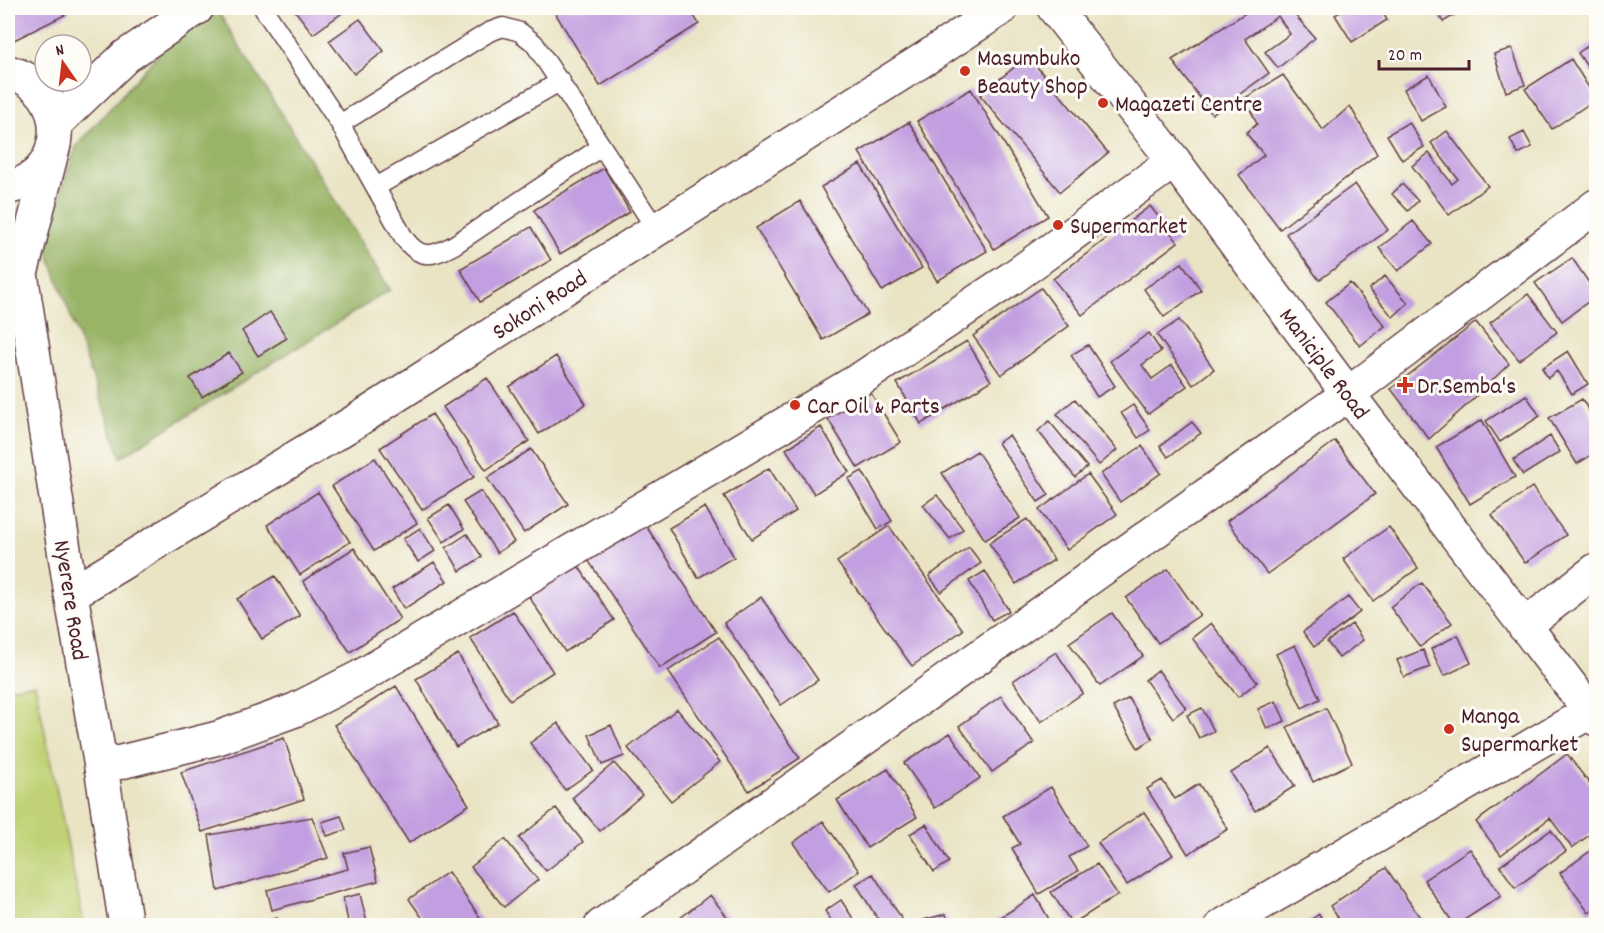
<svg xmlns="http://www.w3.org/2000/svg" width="1604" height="933" viewBox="0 0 1604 933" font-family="Dekko,sans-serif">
<rect width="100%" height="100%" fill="#fdfcf7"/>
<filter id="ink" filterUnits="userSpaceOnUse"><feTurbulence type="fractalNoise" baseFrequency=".0167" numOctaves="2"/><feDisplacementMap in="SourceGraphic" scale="12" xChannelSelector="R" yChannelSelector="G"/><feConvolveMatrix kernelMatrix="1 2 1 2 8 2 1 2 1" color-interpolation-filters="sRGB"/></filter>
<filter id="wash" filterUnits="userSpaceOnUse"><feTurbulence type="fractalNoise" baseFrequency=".008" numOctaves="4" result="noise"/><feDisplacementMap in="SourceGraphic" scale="24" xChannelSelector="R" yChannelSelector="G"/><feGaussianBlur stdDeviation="1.35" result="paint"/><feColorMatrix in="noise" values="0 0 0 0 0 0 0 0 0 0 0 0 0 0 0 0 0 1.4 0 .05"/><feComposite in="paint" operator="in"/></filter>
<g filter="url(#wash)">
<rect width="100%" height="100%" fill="#eae4c5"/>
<path fill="#c0d275" stroke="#857850" stroke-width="1.5" d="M35,684L84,925H8V688Z"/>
<path fill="#98b466" stroke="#716a48" stroke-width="1.5" d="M199,8H216L390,290L121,457L44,241L76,147Z"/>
<g id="blocks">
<path fill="#c29fe0" d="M8,8H67L69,13L8,43Z
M293,8H349L313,34Z
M552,8H689L699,24L600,86Z
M1253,8H1289L1315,38L1278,68L1265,52L1290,34L1278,16L1245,39L1269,73L1212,114L1172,60Z
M1347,8H1380L1387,20L1352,42L1335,15Z
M1435,8H1466L1443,22Z
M360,19L384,51L354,74L329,41Z
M1596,40V80L1578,53Z
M1512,48L1525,85L1506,92L1494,54Z
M1028,56L1108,153L1060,192L980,95Z
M1571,59L1596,99L1552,129L1525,89Z
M1283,75L1323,130L1350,106L1377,154L1280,229L1239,175L1264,155L1246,133L1257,124L1245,98Z
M1429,75L1446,107L1421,121L1404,89Z
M971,89L1048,216L994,249L917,121Z
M909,122L987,251L937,281L859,152Z
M1409,122L1424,147L1402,160L1387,135Z
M1447,131L1488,186L1449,215L1412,166L1429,153L1452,184L1458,179L1431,143Z
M1524,132L1532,147L1518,154L1510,139Z
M860,164L922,268L882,291L821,187Z
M604,168L630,212L560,254L534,210Z
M1355,184L1388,230L1319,280L1286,234Z
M1402,184L1418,201L1408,211L1392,194Z
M800,201L868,314L823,340L756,228Z
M1150,206L1178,242L1082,315L1053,279Z
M1413,221L1432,244L1398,271L1379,248Z
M531,227L551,260L480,302L460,269Z
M1572,258L1596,293V296L1562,321L1535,283Z
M1182,263L1201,290L1164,317L1144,289Z
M1385,276L1408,303L1393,317L1369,289Z
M1350,283L1385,326L1360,346L1326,302Z
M1041,288L1069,326L1001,375L973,336Z
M1528,294L1557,332L1519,360L1490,323Z
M270,312L287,338L258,356L242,331Z
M1179,320L1214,369L1193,385L1157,335Z
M1476,322L1509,364L1468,404L1429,439L1391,389Z
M1149,333L1161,351L1142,365L1152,379L1172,365L1187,386L1148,414L1110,361Z
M967,341L991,381L921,424L897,383Z
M1088,345L1115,386L1097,397L1071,355Z
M1568,351L1588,384L1572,394L1557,371L1548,378L1542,368Z
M229,353L242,372L202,397L190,378Z
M556,356L586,404L539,434L509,387Z
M487,378L529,441L486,470L443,407Z
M869,390L901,442L858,468L826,416Z
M1526,395L1540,416L1500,442L1486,421Z
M1075,399L1117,450L1099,465L1057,414Z
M1582,399L1596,423V452L1577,464L1549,418Z
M1133,405L1150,430L1138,438L1121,413Z
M432,414L474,477L422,510L380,448Z
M1482,420L1515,477L1470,504L1436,447Z
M1049,421L1087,467L1075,477L1038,431Z
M1192,422L1201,433L1168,457L1160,446Z
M821,427L849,472L814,494L786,449Z
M1009,435L1049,495L1038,502L998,443Z
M1550,436L1560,452L1523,475L1513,460Z
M1335,441L1375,494L1267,574L1227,521Z
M1142,446L1161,473L1120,502L1101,474Z
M531,449L568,504L524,533L487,478Z
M977,451L1020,518L985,540L942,473Z
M375,458L417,523L374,551L332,486Z
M769,468L796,511L752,539L724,496Z
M862,471L892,521L878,529L848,479Z
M1088,474L1117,514L1067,550L1039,510Z
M1532,487L1566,535L1525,563L1492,515Z
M481,491L514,542L497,553L463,502Z
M318,492L350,542L300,575L267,525Z
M937,495L963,529L950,539L923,505Z
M449,505L464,529L444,542L428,518Z
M705,507L734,557L698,578L669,528Z
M1027,519L1054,560L1016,584L989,543Z
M644,523L716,632L660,668L588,560Z
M889,526L963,630L912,666L837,562Z
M1389,527L1418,568L1373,601L1343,559Z
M420,528L435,551L418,562L403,539Z
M467,534L482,557L460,571L446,548Z
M969,547L981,563L941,592L929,576Z
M354,548L400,619L350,652L303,581Z
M434,562L447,581L404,609L392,589Z
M577,564L614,620L565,652L528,595Z
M1168,569L1200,615L1158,643L1126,598Z
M985,571L1009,611L992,620L969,581Z
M275,576L300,616L262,639L237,599Z
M1422,583L1452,623L1420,647L1390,607Z
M761,597L818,680L781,705L724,623Z
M1348,597L1360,612L1314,647L1303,632Z
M513,611L553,672L510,700L470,638Z
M1112,613L1143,656L1100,686L1069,643Z
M1211,623L1257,682L1238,697L1192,638Z
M1352,624L1363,640L1339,658L1327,642Z
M1458,635L1471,663L1444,676L1431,649Z
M719,637L800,758L749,791L668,671Z
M1295,645L1320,699L1302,708L1276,654Z
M1423,650L1430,667L1404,677L1397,660Z
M1056,652L1083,693L1041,722L1013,681Z
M458,654L498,723L456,747L416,679Z
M1158,670L1186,708L1173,718L1145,680Z
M396,686L469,805L409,843L334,725Z
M1001,696L1034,743L992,772L959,726Z
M1129,698L1153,739L1138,748L1113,707Z
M1276,701L1285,721L1267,729L1258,709Z
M1202,708L1214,731L1199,738L1187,715Z
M1326,708L1352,763L1313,782L1287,727Z
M677,709L720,762L671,801L628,748Z
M558,723L593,770L565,790L530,743Z
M611,725L624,756L602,765L589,735Z
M950,733L980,778L935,808L904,763Z
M284,738L304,799L202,832L181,772Z
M1270,748L1295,786L1255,811L1231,773Z
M1567,754L1596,792V830L1572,848L1550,818L1501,855L1476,822Z
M614,763L642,795L600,831L572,798Z
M888,769L917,817L867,848L837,800Z
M1162,780L1175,799L1199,784L1228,829L1188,854L1147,789Z
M1051,787L1087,846L1069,857L1078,871L1039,894L1012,848L1020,844L1003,816Z
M556,808L583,842L546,871L519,838Z
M1144,812L1173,855L1127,885L1098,843Z
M341,816L346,830L327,836L322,822Z
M312,817L328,858L218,891L209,835Z
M823,821L859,871L829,892L793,843Z
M926,824L949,862L934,872L910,834Z
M1551,830L1566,851L1515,888L1500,866Z
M505,839L538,880L504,907L471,867Z
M369,847L378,881L272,910L267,890L348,869L344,853Z
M1596,847V907L1589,913L1560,873Z
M1470,849L1501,896L1455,926L1424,880Z
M1097,864L1118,895L1072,924L1051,892Z
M1386,868L1426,926H1344L1330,906Z
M448,872L486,926H428L409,899Z
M873,874L902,919L892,926H882L856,884Z
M360,894L367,923L349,926L343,898Z
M710,895L734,926H684L679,919Z
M1035,895L1053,926H994L992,923Z
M841,900L858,926H835L825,911Z
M946,914L949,926H925L923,920Z
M1319,914L1326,926H1302Z
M277,918L280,926H254L253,925Z"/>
</g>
</g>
<g filter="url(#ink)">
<use href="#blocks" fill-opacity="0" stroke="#623d42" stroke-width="1.5"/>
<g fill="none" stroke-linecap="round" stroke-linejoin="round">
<defs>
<path id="lane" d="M263,8L340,124L404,238C420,260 432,257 454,245L601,147
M340,124L489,32L503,27L520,32L534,43L656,229
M376,187L561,81"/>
<path id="street" d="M71,594L356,421L932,54L1002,8
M1524,626L1596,570
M101,767L218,738L295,710L360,677L862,378L1012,278L1174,161
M601,926L1348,394L1596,206
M1222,926L1591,711"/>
<path id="secondary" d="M1054,8L1174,161L1348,394L1596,719
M8,72C74,88 68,179 8,187
M56,123L126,56L197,8"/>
<path id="primary" d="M8,247L21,274L71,594L101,767L126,926
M21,274L54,144"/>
</defs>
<use href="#lane" stroke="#623d42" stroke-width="21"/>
<use href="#street" stroke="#623d42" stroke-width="36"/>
<use href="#secondary" stroke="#623d42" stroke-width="36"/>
<use href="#primary" stroke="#623d42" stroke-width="36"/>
<use href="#lane" stroke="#fff" stroke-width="18"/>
<use href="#street" stroke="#fff" stroke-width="33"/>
<use href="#secondary" stroke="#fff" stroke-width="33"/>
<use href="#primary" stroke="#fff" stroke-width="33"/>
</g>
</g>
<g fill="#c8321e" stroke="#fdfcf7" stroke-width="2">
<circle cx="965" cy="71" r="6"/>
<circle cx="1103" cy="103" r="6"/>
<circle cx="1058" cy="225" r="6"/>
<path d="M1402 376h6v6h6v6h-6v6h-6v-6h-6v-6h6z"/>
<circle cx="795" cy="405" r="6"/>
<circle cx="1449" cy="729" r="6"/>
</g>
<g text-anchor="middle" stroke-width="6" stroke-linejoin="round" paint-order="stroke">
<g font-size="24" fill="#4a1f2b" stroke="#fdfcf7" text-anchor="start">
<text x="977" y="65">Masumbuko<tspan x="977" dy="28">Beauty Shop</tspan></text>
<text x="1115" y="111">Magazeti Centre</text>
<text x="1070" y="233">Supermarket</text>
<text x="1417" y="393">Dr.Semba's</text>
<text x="807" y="413">Car Oil &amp; Parts</text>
<text x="1461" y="723">Manga<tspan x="1461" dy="28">Supermarket</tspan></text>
</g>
<g font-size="24" fill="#4a1f2b" stroke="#fdfcf7">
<text transform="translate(539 304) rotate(-33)" y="8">Sokoni Road</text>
<text transform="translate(1325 363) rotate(53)" y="8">Maniciple Road</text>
<text transform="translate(72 600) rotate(81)" y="8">Nyerere Road</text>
</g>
</g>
<rect width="1604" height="933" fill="none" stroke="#fdfcf7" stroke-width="30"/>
<g transform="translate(63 63) rotate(346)"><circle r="28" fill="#fdfcf7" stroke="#b5a4a5" stroke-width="1.5"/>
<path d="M0-4.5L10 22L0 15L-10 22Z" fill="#c8321e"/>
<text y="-9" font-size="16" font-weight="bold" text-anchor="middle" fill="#4a1f2b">N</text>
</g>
<path d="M1379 60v9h90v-9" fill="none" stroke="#4a1f2b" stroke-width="3"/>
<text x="1388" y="60" font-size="18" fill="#4a1f2b" stroke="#fdfcf7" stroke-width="4.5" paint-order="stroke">20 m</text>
</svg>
